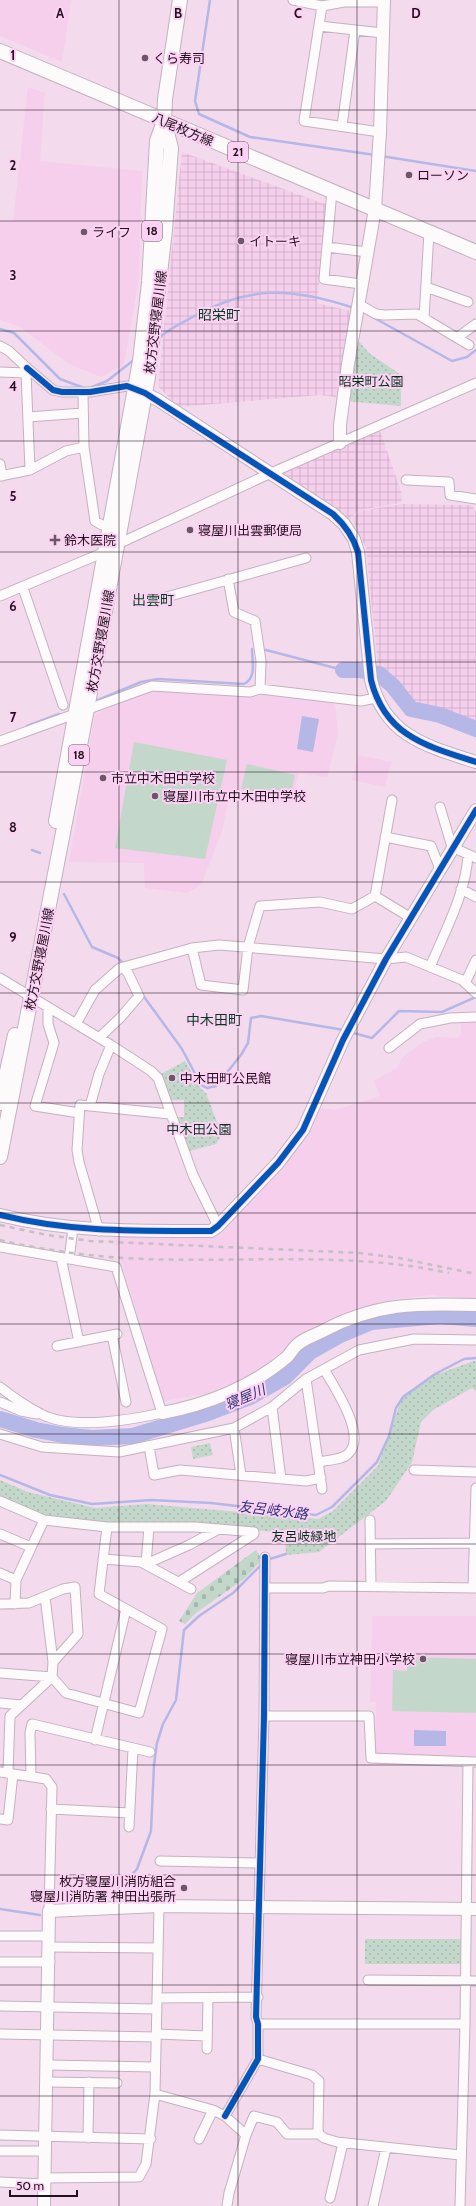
<svg xmlns="http://www.w3.org/2000/svg" width="476" height="2206" viewBox="0 0 476 2206" font-family="Cabin,'Noto Sans JP',sans-serif">
<defs>
<pattern id="industrial-grid" width="8" height="8" patternUnits="userSpaceOnUse"><rect width="8" height="8" fill="#f5cfec"/><path d="M0 4h8M4 0v8" fill="none" stroke="#d2b1ca"/></pattern>
<pattern id="grass-dots" width="8" height="8" patternUnits="userSpaceOnUse"><rect width="8" height="8" fill="#c3d8ca"/><path d="M2 2h.1M6 6h.1" fill="none" stroke="#a7b8ad" stroke-width="1.8" stroke-linecap="round"/></pattern>
<pattern id="cemetery-stones" width="16" height="16" patternUnits="userSpaceOnUse"><rect width="16" height="16" fill="#c3d8ca"/><path d="M2 7V4a2 2 0 0 1 4 0v3zM10 15v-3a2 2 0 0 1 4 0v3z" fill="#a7b8ad"/></pattern>
</defs>
<rect width="100%" height="100%" fill="#f3dbed"/>
<path fill="#f5cfec" d="M0,0H71L62,62L0,36Z
M28,87L45,93L40,161L142,171L139,278L124,365L101,377L69,364L20,327L0,320V221H13Z
M164,691L253,697L278,693L335,704L338,733L327,777L299,773L291,803L230,790L222,832L201,885L187,893L145,888L144,863L69,862L95,714L146,693Z
M358,755L391,762L385,787L352,780Z
M476,1019V1299L433,1295L395,1299L344,1314L317,1326L290,1344L261,1369L245,1378L210,1393L164,1401L113,1235L219,1232L279,1169L306,1137L321,1108L335,1110L380,1096L374,1081L397,1068L402,1058L421,1043L436,1037L457,1038L461,1035V1024L467,1020Z
M372,1616H476V1756L375,1755L376,1702H370Z"/>
<path fill="url(#industrial-grid)" d="M182,152L328,205L317,303L351,311L336,397L320,395L178,407L158,386Z
M380,431L402,494L401,503L359,510L350,520L283,473Z
M402,504L471,505L476,511V724L413,702L404,695L397,683L378,667L366,548L352,519L359,511Z"/>
<path fill="url(#grass-dots)" d="M355,337L369,353L401,375V406L346,401Z
M185,1061L201,1089L206,1093L222,1135L216,1144L186,1152L174,1117H184V1100H169L159,1075Z
M474,1361L476,1362V1391L472,1388L433,1410L421,1422L412,1462L386,1501L319,1552L286,1555L285,1533C205,1524 122,1532 43,1515C28,1512 14,1504 0,1499V1480L28,1492L95,1508L147,1504L318,1519L333,1511L378,1466L403,1395L432,1376Z
M210,1443L213,1455L193,1459L191,1447Z
M365,1939H463V1964H365Z"/>
<path fill="url(#cemetery-stones)" d="M256,1550L262,1560L244,1579L196,1613L185,1624L179,1621L197,1593Z"/>
<path fill="#c3d8ca" d="M134,742L227,760L205,859L115,848Z
M247,764L295,775L289,800L241,789Z
M407,1657L476,1659V1713L392,1711L393,1670L407,1671Z"/>
<path fill="#b5b7e7" d="M302,716L319,719L313,752L297,749Z
M414,1730L446,1731V1746H414Z"/>
<g fill="none" stroke-linecap="round" stroke-linejoin="round">
<path stroke="#b5b7e7" stroke-width="2.5" d="M210,0L195,101L199,114L250,137L375,155
M381,156L476,171
M360,310L452,361L467,357L476,350
M0,329L14,333L60,379L87,389L107,381L135,359
M158,339C167,330 178,325 189,319C248,285 291,287 354,308
M266,650L343,670
M98,700L141,682L158,679L244,684C257,677 252,662 252,649
M27,726L59,714
M32,850L40,853
M64,894L92,947L118,958L124,964
M142,994L182,1049L201,1085L207,1088L216,1086L241,1055L248,1043L251,1018L261,1016L344,1030
M350,1032L372,1038L399,1011L442,1012L476,997
M0,1475L50,1495L92,1504L151,1500L211,1503L316,1515L332,1507L377,1462L389,1436L396,1408L403,1397L435,1374L464,1359L476,1358
M270,1559L286,1554
M111,1898L137,1869L151,1831L154,1765L157,1743L163,1724L176,1700L184,1630L199,1616L233,1593L262,1564
M0,1909L40,1915"/>
<path stroke="#b5b7e7" stroke-width="16" d="M343,670H359L379,674L393,686L411,709L440,715L476,729
M0,1419L36,1430L63,1435L91,1438L133,1436L208,1413L250,1397L285,1377L310,1352L340,1335L371,1322L440,1316L476,1319"/>
<defs>
<path id="street" d="M293,0L322,6L344,2H384
M322,6L304,121L380,132
M319,26L383,33
M342,126L355,30
M332,191L324,279L361,284
M327,247L367,252
M426,287L468,302
M358,304L376,314L384,315L417,314L469,345
M424,318L429,232
M458,337L476,324
M0,346L9,351L27,368L26,373
M27,368L53,390L62,392H90L127,386L135,389
M0,372L26,373L30,470
M83,392L84,447
M28,417L83,413
M0,464L2,476
M0,476L30,470L66,451L84,447L95,521L102,525L110,527
M406,480L449,482L450,495L476,499
M228,579L234,612L255,621L261,661L260,689
M23,588L63,705
M0,596L107,551L118,544L271,473L476,383
M163,598L306,558
M0,741L152,686L250,692L260,689L361,701L376,698
M392,800L375,896L411,918
M440,807L452,847L476,858
M385,837L431,846L440,869
M461,889L476,897
M192,948L201,985L243,990L248,947L260,906L320,902L352,909L375,896
M430,967C445,931 466,893 468,855
M0,978L111,1045L151,1071L158,1078L193,1175L218,1226
M465,983L476,960
M48,1008V1024L54,1043L35,1106L79,1113
M76,1024L95,990L120,968L192,948L219,945L386,959L406,957L462,980L476,993
M99,1038L120,1018L139,996L128,973L123,967
M389,1048L420,1024L450,1018L476,1017
M90,1106L99,1074L111,1045
M99,1231L79,1162L77,1150L80,1105L170,1114
M0,1247L116,1267L162,1413C130,1420 71,1430 41,1414C27,1407 13,1397 0,1387
M61,1258L79,1342
M69,1259L73,1228
M112,1335L126,1402
M57,1346L117,1334
M306,1379L322,1489
M0,1402L21,1411L37,1414
M272,1407L281,1479
M234,1428L241,1475
M0,1434L42,1447L119,1452L234,1428L272,1407L306,1379L359,1350L414,1339L476,1340
M149,1446L154,1475L180,1470L306,1481L321,1478
M318,1462C327,1460 342,1460 348,1454C368,1436 334,1387 324,1369
M414,1470L476,1472
M0,1501L44,1520L107,1527H195L254,1532
M370,1520L371,1586
M149,1527L146,1564L189,1545L219,1529
M0,1534L31,1547
M370,1544L475,1543
M103,1559L141,1562L191,1589
M0,1573L16,1580
M179,1582L254,1534V1532
M265,1588H323L329,1586L476,1588
M473,1588L476,1488
M0,1604L29,1603L63,1589L75,1587L78,1634L53,1662
M15,1604L16,1580L44,1520
M0,1673L52,1677L66,1693L139,1713L162,1629L99,1594L107,1527
M0,1703L22,1705
M264,1716H369L371,1758L476,1762
M95,1740L126,1609
M0,1772L46,1779L52,1787L49,1911
M8,1773L10,1716L52,1677L53,1662L45,1597
M31,1776L30,1733L32,1724L150,1752
M51,1809L130,1813
M0,1819L8,1820L13,1774
M129,1827L133,1749
M160,1861L260,1863
M0,1936H50
M50,1947L158,1948
M0,1962H50
M368,1980L476,1981
M157,1998L258,1997
M0,2006L157,2009
M258,2024H465
M0,2034L156,2037
M156,2034L207,2036
M207,2049L208,1998
M258,2059L312,2075L319,2081L318,2129L319,2134L324,2138L337,2142L460,2155
M48,2065L155,2067
M47,2082L117,2083
M155,2094L213,2110L225,2116L246,2135L229,2193L227,2206
M225,2116L258,2059V2024L256,2017L264,1716L265,1557
M0,2135L151,2139
M246,2135L254,2116L277,2122L287,2134H319
M88,2138L89,2082
M199,2139L213,2110
M0,2151H45
M44,2178L139,2177L146,2164L155,2094L159,1906
M0,2182L44,2184
M330,2198L343,2143
M373,2206L386,2148
M460,2206L465,2024L468,1762"/>
<path id="secondary" d="M137,390L158,400L333,514L344,524L354,539L358,552L371,680C385,736 426,746 476,762
M340,443V425L348,364L375,209L380,132L384,0
M0,1215C69,1232 133,1231 203,1231H211L218,1226L278,1163L303,1130L343,1040L386,959L476,810
M162,1413C206,1405 252,1387 287,1357C291,1353 293,1348 297,1345C303,1339 313,1336 321,1332C374,1303 417,1303 476,1305
M44,2206L49,1911L159,1906L476,1909"/>
<path id="primary" d="M0,51L476,252
M56,821L140,361L149,283L157,141L164,121
M0,1103L15,1035
M0,1157L87,709L148,377L165,230L171,148L164,121L165,99L180,0"/>
</defs>
<use href="#street" stroke="#c4b1bf" stroke-width="11"/>
<use href="#secondary" stroke="#c4b1bf" stroke-width="14"/>
<use href="#primary" stroke="#c4b1bf" stroke-width="16"/>
<use href="#street" stroke="#fdfafc" stroke-width="9"/>
<use href="#secondary" stroke="#fdfafc" stroke-width="12"/>
<use href="#primary" stroke="#fdfafc" stroke-width="14"/>
<path stroke="#c6bfc4" stroke-width="2.5" stroke-dasharray="5 5" stroke-linecap="butt" d="M0,1225L47,1235L90,1241L360,1253L399,1258L476,1274
M0,1240C19,1245 40,1248 59,1251C188,1272 321,1245 449,1273"/>
<defs>
<path id="cycleway" d="M27,368L53,390L62,392H90L127,386L145,393L333,514C345,525 353,536 358,552L371,680C385,736 426,746 476,762
M0,1215C69,1232 133,1231 203,1231H211L218,1226L278,1163L303,1130L343,1040L386,959L476,810
M225,2116L258,2059V2024L256,2017L264,1716L265,1557"/>
</defs>
<use href="#cycleway" stroke="#fdd1f3" stroke-width="8"/>
<use href="#cycleway" stroke="#0057b8" stroke-width="6"/>
</g>
<path fill="none" stroke="#20111d" stroke-width="1" stroke-opacity="0.55" d="M119,0V2206M238,0V2206M357,0V2206M0,110H476M0,221H476M0,331H476M0,441H476M0,552H476M0,662H476M0,772H476M0,882H476M0,993H476M0,1103H476M0,1213H476M0,1324H476M0,1434H476M0,1544H476M0,1654H476M0,1765H476M0,1875H476M0,1985H476M0,2096H476"/>
<g fill="#6a5866" stroke="#fdd1f3" stroke-width="1.5">
<circle cx="145" cy="58" r="4"/>
<circle cx="409" cy="175" r="4"/>
<circle cx="84" cy="232" r="4"/>
<circle cx="241" cy="241" r="4"/>
<circle cx="190" cy="530" r="4"/>
<path d="M53 534h4v4h4v4h-4v4h-4v-4h-4v-4h4z"/>
<circle cx="103" cy="778" r="4"/>
<circle cx="155" cy="796" r="4"/>
<circle cx="172" cy="1078" r="4"/>
<circle cx="423" cy="1659" r="4"/>
<circle cx="184" cy="1888" r="4"/>
</g>
<g text-anchor="middle" stroke-width="4" stroke-linejoin="round" paint-order="stroke">
<g fill="#fdd1f3" stroke="#624b5d" stroke-width="1">
<rect x="228" y="142" width="20" height="20" rx="3"/>
<rect x="142" y="221" width="20" height="20" rx="3"/>
<rect x="69" y="745" width="20" height="20" rx="3"/>
</g>
<g font-size="12" font-weight="bold" fill="#20111d">
<text x="238" y="156">21</text>
<text x="152" y="235">18</text>
<text x="79" y="759">18</text>
</g>
<g font-size="13" fill="#20111d" stroke="#fdd1f3" text-anchor="start">
<text x="153" y="63">くら寿司</text>
<text x="417" y="180">ローソン</text>
<text x="92" y="237">ライフ</text>
<text x="249" y="246">イトーキ</text>
<text x="198" y="535">寝屋川出雲郵便局</text>
<text x="64" y="545">鈴木医院</text>
<text x="111" y="783">市立中木田中学校</text>
<text x="163" y="801">寝屋川市立中木田中学校</text>
<text x="180" y="1083">中木田町公民館</text>
<text x="415" y="1664" text-anchor="end">寝屋川市立神田小学校</text>
<text x="176" y="1886" text-anchor="end">枚方寝屋川消防組合<tspan x="176" dy="15">寝屋川消防署 神田出張所</tspan></text>
</g>
<g font-size="13" fill="#20111d" stroke="#fdd1f3">
<text transform="translate(183 129) rotate(23)" y="5">八尾枚方線</text>
<text transform="translate(155 322) rotate(-83)" y="5">枚方交野寝屋川線</text>
<text transform="translate(100 641) rotate(-80)" y="5">枚方交野寝屋川線</text>
<text transform="translate(39 959) rotate(-79)" y="5">枚方交野寝屋川線</text>
</g>
<g font-size="13" fill="#013419" stroke="#fdd1f3">
<text x="371" y="386">昭栄町公園</text>
<text x="199" y="1134">中木田公園</text>
<text x="304" y="1541">友呂岐緑地</text>
</g>
<g font-size="14" fill="#003e1e" stroke="#fdd1f3">
<text x="219" y="320">昭栄町</text>
<text x="153" y="605">出雲町</text>
<text x="214" y="1025">中木田町</text>
</g>
<g font-size="14" font-style="italic" fill="#2b3378" stroke="#fdd1f3">
<text transform="translate(245 1397) rotate(-23)" y="5">寝屋川</text>
<text transform="translate(273 1510) rotate(7)" y="5">友呂岐水路</text>
</g>
</g>
<g font-size="13" text-anchor="middle" font-weight="bold" fill="#20111d" stroke="#fdd1f3" stroke-width="4" stroke-linejoin="round" paint-order="stroke">
<text x="60" y="18">A</text>
<text x="178" y="18">B</text>
<text x="298" y="18">C</text>
<text x="416" y="18">D</text>
<text x="13" y="60">1</text>
<text x="13" y="170">2</text>
<text x="13" y="280">3</text>
<text x="13" y="391">4</text>
<text x="13" y="501">5</text>
<text x="13" y="611">6</text>
<text x="13" y="722">7</text>
<text x="13" y="832">8</text>
<text x="13" y="942">9</text>
</g>
<path d="M10 2190v6h67v-6" fill="none" stroke="#20111d" stroke-width="2"/>
<text x="16" y="2190" font-size="12" fill="#20111d" stroke="#fdd1f3" stroke-width="3" paint-order="stroke">50 m</text>
</svg>
